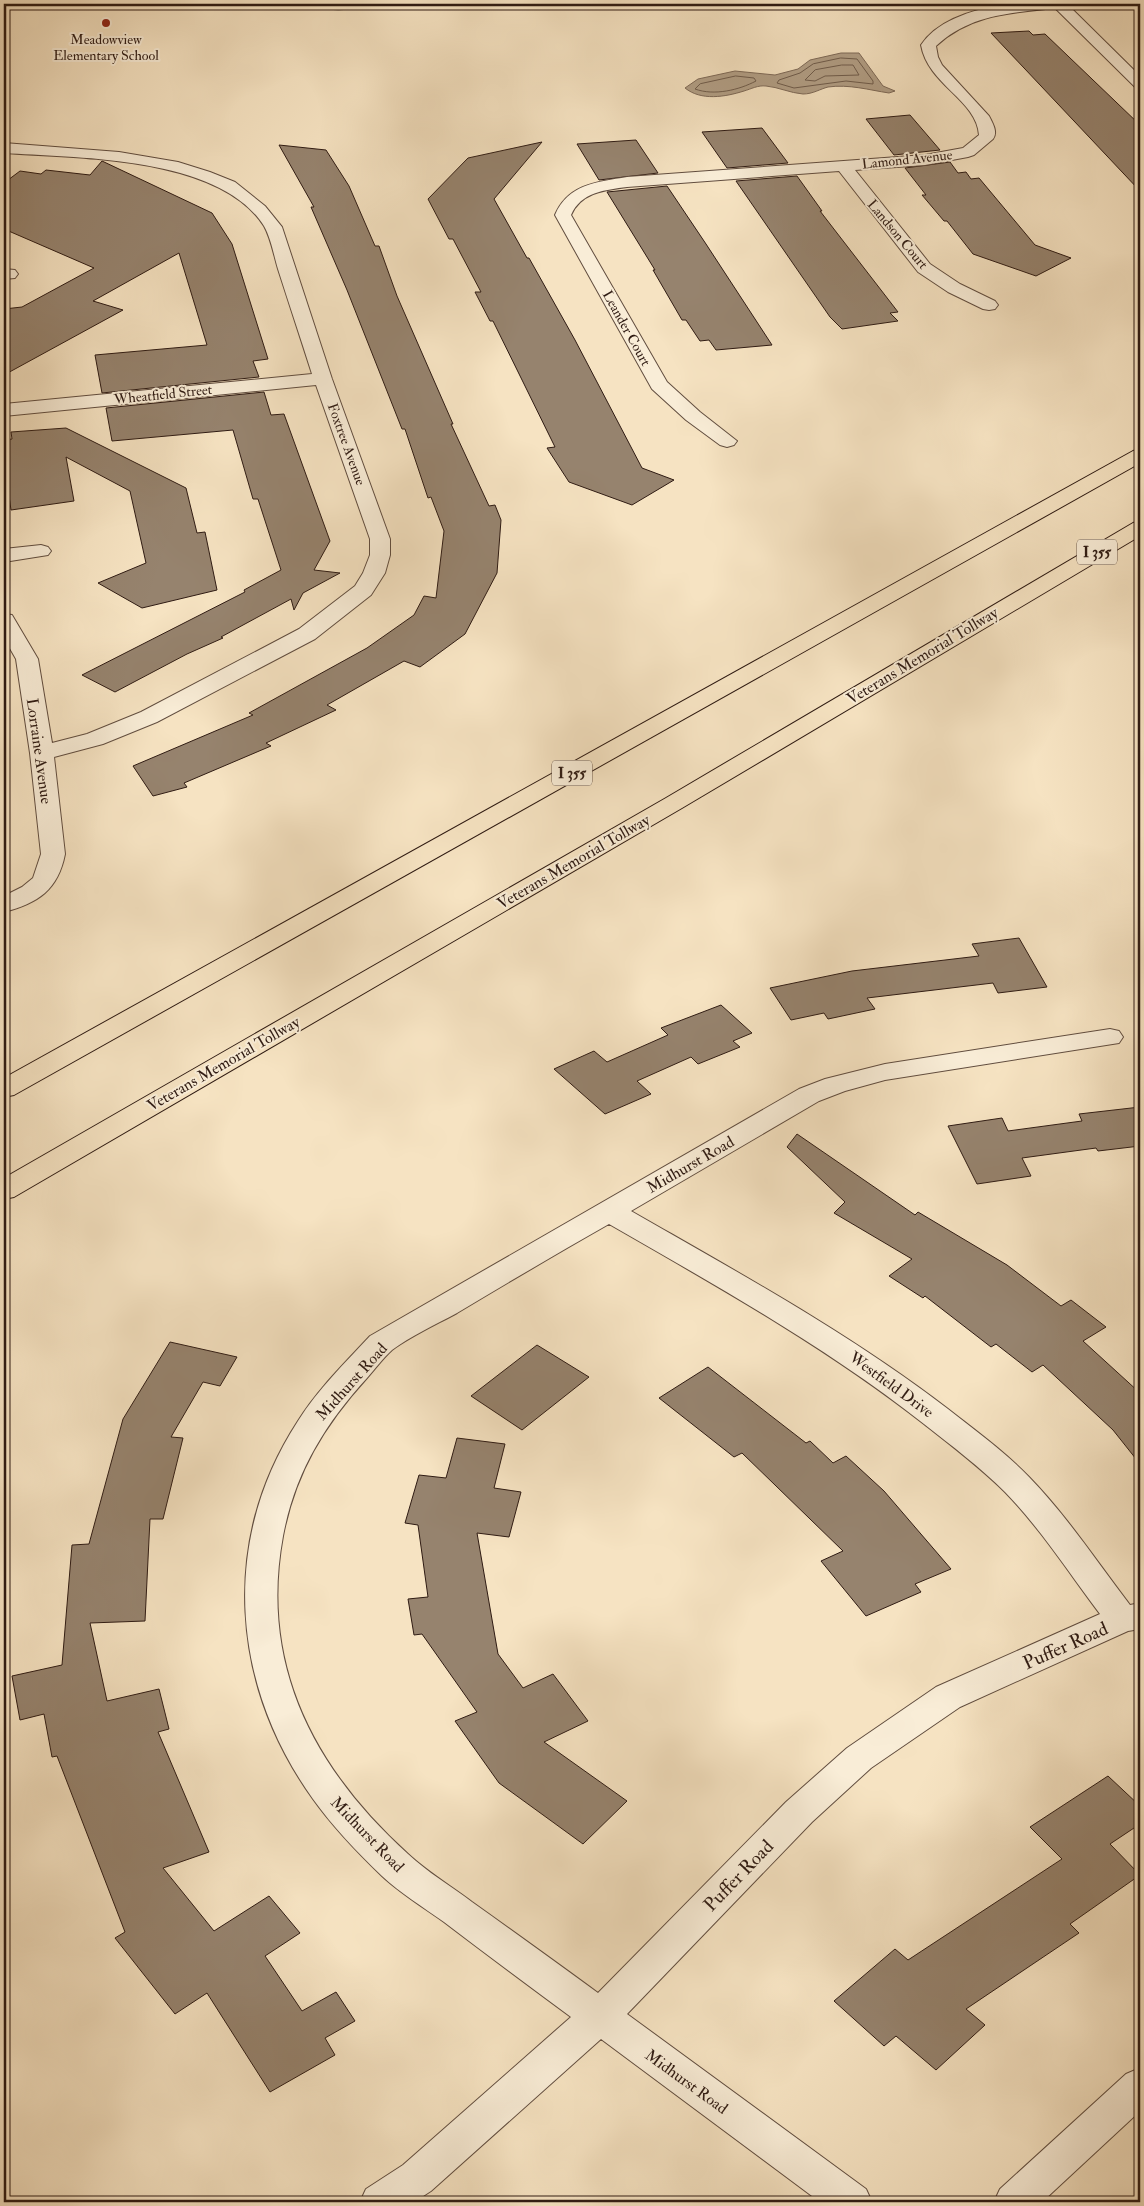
<svg xmlns="http://www.w3.org/2000/svg" width="1144" height="2206" viewBox="0 0 1144 2206" font-family="'IM FELL Double Pica',serif">
<rect width="100%" height="100%" fill="#f6e3c2"/>
<filter id="stains"><feTurbulence type="fractalNoise" baseFrequency=".004" numOctaves="4"/><feColorMatrix values="0 0 0 0 .2 0 0 0 0 .09 0 0 0 0 .02 0 0 0 .5 -.17"/></filter>
<radialGradient id="worn" r=".72"><stop offset=".6" stop-color="#630" stop-opacity="0"/><stop offset="1" stop-color="#630" stop-opacity=".3"/></radialGradient>
<path fill="#b29f86" stroke="#7e6a58" d="M841,53H859L883,86L895,91L889,93C869,90 849,84 828,87C820,89 813,94 803,94C790,93 778,87 766,86C758,85 751,89 744,91C725,97 701,101 685,88L698,79L735,71L775,75L798,69L810,60Z"/>
<g fill="none" stroke-linecap="round" stroke-linejoin="round">
<path stroke="#705d4c" stroke-width="1" d="M841,58L857,59L873,81V84L846,81L794,88L777,83L779,80L800,73L813,64Z
M842,65H853L859,75L825,76L815,81L805,80L815,70Z
M736,76L754,78L756,81C739,90 714,96 695,89L700,84Z"/>
</g>
<path fill="#96836e" stroke="#2f1b13" d="M1029,31L1033,35L1045,34L1140,125V191L991,33Z
M910,115L940,150L894,155L866,119Z
M762,128L788,163L727,168L702,132Z
M636,140L658,173L599,180L577,144Z
M542,142L494,199L527,258H529L575,340L642,468L674,480L632,505L569,482L547,448L555,447L493,321H490L475,292H481L453,239H449L428,199L468,158Z
M279,145L326,150L349,186L375,246H379L397,296L453,424H451L489,506L495,505L501,520L497,573L465,634L420,667L404,661L327,705L336,710L266,743L271,746L184,783L187,787L153,796L133,766L253,715L249,713L367,648L414,615L424,596L436,598L444,531L431,497L428,498L405,429H402L347,290L311,207H314Z
M102,161L212,213L232,244L268,359L253,361L259,377L102,393L95,355L207,345L179,253L93,301L123,310L4,375V309L22,307L94,268L4,229V183L20,171L41,174L46,170L90,175Z
M950,162L958,173L966,172L971,179L979,178L1035,245L1071,258L1036,276L973,254L947,221H944L922,195H926L905,168Z
M797,176L822,211H820L898,312L890,313L898,321L842,329L830,317L736,181Z
M667,186L706,244L772,345L716,350L709,340L700,341L686,320H682L653,270H655L607,192Z
M264,392L271,415L284,414L330,541L314,570L340,573L303,593L294,610L291,599L221,637L223,638L187,654L115,692L82,675L245,592L244,590L281,570L258,499H253L233,430L112,441L106,408Z
M66,428L186,488L197,533L205,532L217,590L142,608L98,583L146,563L130,491L66,457L74,501L11,510L4,460V440L12,439L11,432Z
M1019,938L1047,987L998,993L993,983L867,998L875,1009L828,1019L824,1013L791,1020L770,988L852,971L979,956L972,944Z
M721,1005L752,1033L733,1041L740,1047L698,1064L691,1057L637,1081L651,1094L605,1114L554,1069L594,1051L607,1062L668,1035L661,1028Z
M1140,1107V1146L1098,1151L1096,1148L1022,1158L1031,1176L977,1184L948,1126L1002,1118L1008,1131L1082,1121L1079,1114Z
M797,1134L915,1215L918,1212L1007,1265L1061,1306L1071,1300L1106,1327L1083,1341L1140,1393V1464L1113,1430L1043,1365L1032,1372L996,1344L991,1347L925,1296L923,1298L889,1276L912,1259L834,1213L845,1202L787,1147Z
M170,1342L237,1357L220,1386L203,1382L171,1437L183,1438L163,1519H150L145,1621L90,1623L107,1701L159,1689L169,1729L158,1732L209,1852L163,1868L214,1931L269,1896L300,1933L265,1956L302,2011L336,1992L355,2021L325,2038L335,2055L270,2092L207,1993L175,2014L115,1938L125,1932L57,1756L52,1757L44,1714L20,1720L12,1676L62,1665L72,1545L89,1544L123,1419Z
M537,1345L589,1377L522,1430L471,1396Z
M708,1367L806,1443L810,1441L833,1463L846,1456L884,1491L951,1569L915,1584L921,1592L866,1616L821,1561L843,1551L742,1453L734,1457L659,1398Z
M457,1438L505,1444L494,1488L521,1492L509,1537L477,1533L498,1654L523,1688L553,1674L588,1721L544,1742L627,1801L583,1844L499,1783L455,1721L477,1712L422,1634L414,1635L408,1599L428,1597L418,1525L405,1523L419,1475L446,1478Z
M1108,1776L1140,1806V1824L1110,1844L1140,1875L1070,1924L1079,1933L966,2009L985,2025L936,2070L896,2036L884,2046L834,2001L895,1949L908,1960L1062,1859L1030,1827Z"/>
<g fill="none" stroke-linecap="round" stroke-linejoin="round">
<defs>
<path id="minor" d="M324,4H353C347,11 330,11 324,4Z
M1010,4H1067L1140,76V89L1135,87L1055,8C1011,13 970,14 936,46L938,57L942,65L989,116C993,124 998,132 993,139L974,155L968,157L925,165L855,170L930,264L960,284L995,301L998,305L995,309L989,310L983,309L948,292L918,272L839,171L627,187C605,190 581,192 571,215L667,382L700,412L737,441L734,445L727,447L720,445L686,420L652,389L555,215C568,184 597,182 627,177L925,155L963,148L979,135C977,100 928,85 921,45C939,18 979,8 1010,4Z
M4,143L119,152L178,162L210,172L235,182L265,206L282,227L332,379L390,539V555L385,573L371,595L315,639L157,722L103,744L54,757L65,854C58,890 38,903 4,912V896L22,887L33,878L41,854L30,753L16,659L4,638V614L12,615L38,659L52,743L87,734L141,712L299,629L355,586L363,573L370,555V539L316,385L4,416V404L312,374C301,339 289,304 278,269C274,256 271,238 264,226C220,156 77,158 4,153Z
M4,269L15,270L18,274L15,278L4,279Z
M41,545L48,547L51,551L48,555L4,562V549Z
M1110,1029L1119,1031L1123,1037L1119,1043L885,1080L845,1091L819,1101L631,1211C739,1273 849,1333 948,1409C976,1431 1005,1452 1029,1477C1067,1516 1097,1562 1130,1605L1140,1603V1629L1128,1631L960,1707L871,1768L812,1822L627,2014L866,2189L872,2202H820L601,2039L431,2191L414,2202H360L366,2189L403,2165L571,2017C529,1986 486,1954 444,1922C423,1907 400,1893 382,1876C357,1852 333,1827 313,1799C231,1684 220,1541 298,1421C318,1389 345,1363 370,1336L799,1089L825,1079L885,1064ZM609,1224C717,1286 826,1347 924,1424C952,1446 980,1467 1005,1492C1041,1529 1069,1573 1100,1614L936,1687L847,1748L786,1802L598,1993C556,1962 514,1932 472,1902C451,1886 427,1872 408,1854C314,1769 259,1665 283,1536C295,1473 324,1425 367,1378C375,1369 383,1358 392,1350C409,1337 437,1324 457,1313C507,1283 558,1253 609,1224Z
M1140,2068V2111L1042,2202H994L1000,2189L1126,2074Z"/>
<path id="motorway" d="M1140,449V463L14,1095L4,1097V1078L1133,451Z
M1140,521V536L682,808L14,1197L4,1199V1178L666,798L1133,523Z"/>
</defs>
<use href="#minor" stroke="#614d3f" stroke-width="2"/>
<use href="#motorway" stroke="#2f1b13" stroke-width="2"/>
<use href="#minor" fill="#f9edd7" fill-rule="evenodd"/>
<use href="#motorway" fill="#f6e3c2" fill-rule="evenodd"/>
</g>
<circle fill="#8f2418" stroke="#f9edd7" stroke-width="2" cx="106" cy="23" r="5"/>
<g text-anchor="middle" stroke-width="4" stroke-linejoin="round" paint-order="stroke">
<g font-size="14" fill="#2f1b13" stroke="#f9edd7">
<text x="106" y="44">Meadowview<tspan x="106" dy="16">Elementary School</tspan></text>
</g>
<g font-size="14" fill="#2f1b13" stroke="#f9edd7">
<text transform="translate(907 159) rotate(-6)" y="5">Lamond Avenue</text>
<text transform="translate(898 234) rotate(50)" y="5">Landson Court</text>
<text transform="translate(627 328) rotate(61)" y="5">Leander Court</text>
<text transform="translate(163 394) rotate(-6)" y="5">Wheatfield Street</text>
<text transform="translate(347 444) rotate(70)" y="5">Foxtree Avenue</text>
</g>
<g fill="#f9edd7" stroke="#6c5a4e" stroke-width="1">
<rect x="1077" y="539.5" width="40" height="25" rx="4"/>
<rect x="552" y="760.5" width="40" height="25" rx="4"/>
</g>
<g font-size="15" font-weight="bold" fill="#2f1b13">
<text x="1097" y="557">I 355</text>
<text x="572" y="778">I 355</text>
</g>
<g font-size="16" fill="#2f1b13" stroke="#f9edd7">
<text transform="translate(922 655) rotate(-31)" y="6">Veterans Memorial Tollway</text>
<text transform="translate(40 751) rotate(82)" y="6">Lorraine Avenue</text>
<text transform="translate(573 861) rotate(-30)" y="6">Veterans Memorial Tollway</text>
<text transform="translate(223 1063) rotate(-30)" y="6">Veterans Memorial Tollway</text>
<text transform="translate(690 1164) rotate(-30)" y="6">Midhurst Road</text>
<text transform="translate(351 1381) rotate(-48)" y="6">Midhurst Road</text>
<text transform="translate(892 1384) rotate(36)" y="6">Westfield Drive</text>
<text transform="translate(368 1834) rotate(46)" y="6">Midhurst Road</text>
<text transform="translate(687 2081) rotate(36)" y="6">Midhurst Road</text>
</g>
<g font-size="19" fill="#2f1b13" stroke="#f9edd7">
<text transform="translate(1065 1645) rotate(-24)" y="7">Puffer Road</text>
<text transform="translate(738 1875) rotate(-46)" y="7">Puffer Road</text>
</g>
</g>
<rect width="1144" height="2206" fill="none" stroke="#f6e3c2" stroke-width="20"/>
<rect x="5" y="5" width="1134" height="2196" fill="none" stroke="#2f1b13" stroke-width="2.5"/>
<rect x="10" y="10" width="1124" height="2186" fill="none" stroke="#2f1b13"/>
<rect width="100%" height="100%" filter="url(#stains)"/>
<rect width="100%" height="100%" fill="url(#worn)"/>
</svg>
